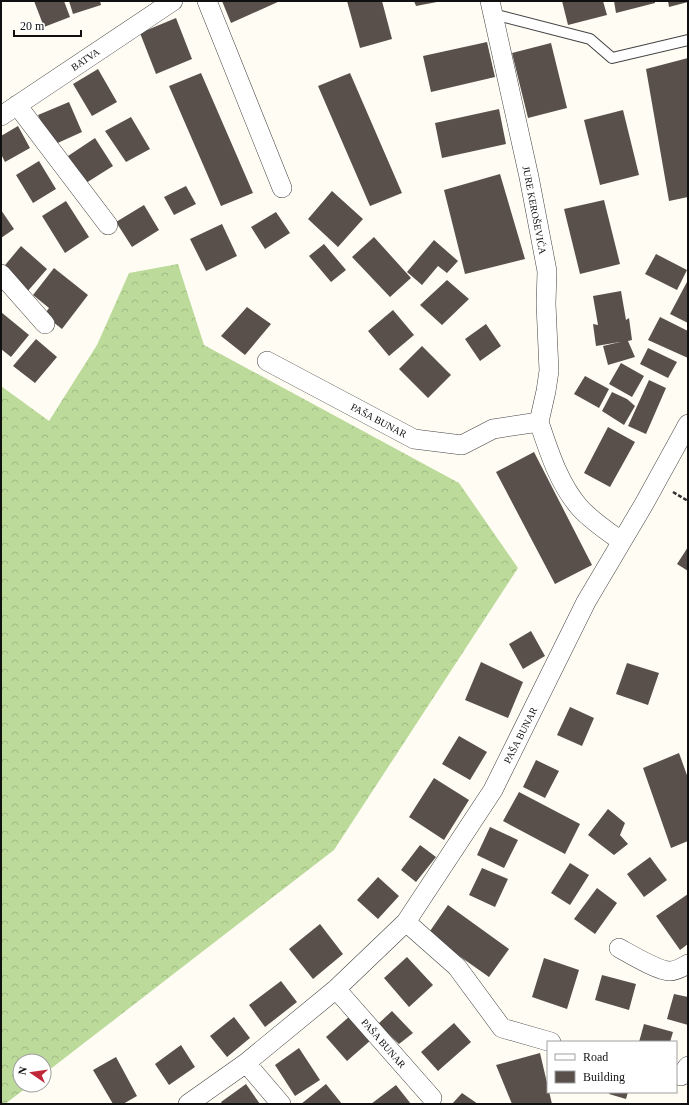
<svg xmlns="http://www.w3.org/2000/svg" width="689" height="1105" viewBox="0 0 689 1105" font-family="Georgia,serif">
<defs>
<pattern id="forest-crowns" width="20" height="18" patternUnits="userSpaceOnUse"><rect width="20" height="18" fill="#bcdb9b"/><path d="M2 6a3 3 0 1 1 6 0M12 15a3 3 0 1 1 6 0" fill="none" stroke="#a1bb84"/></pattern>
</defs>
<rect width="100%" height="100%" fill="#fffcf3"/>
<path fill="url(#forest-crowns)" d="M178,264L204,345L459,483L518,568L334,850L44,1074V1061H20V1085H30L5,1104H1V386L49,421L97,345L129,273Z"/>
<path fill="#59504c" d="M34,1H64L70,17L44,27Z
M69,1H100L101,5L73,14Z
M222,1H280L231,23Z
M347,1H382L392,39L360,48Z
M414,1H437V2L416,6Z
M562,1H603L607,15L568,25Z
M614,1H655V3L616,13Z
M668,1H688V2L669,7Z
M176,18L192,59L156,74L140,33Z
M487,42L495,77L431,92L423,56Z
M551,43L567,108L528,118L512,53Z
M688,58V197L669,201L646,69Z
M98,69L117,102L92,116L73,84Z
M201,73L253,193L221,206L169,86Z
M350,73L402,193L370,206L318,86Z
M69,102L82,132L51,146L38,115Z
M499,109L506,144L442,158L435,123Z
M623,110L639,175L600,185L584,120Z
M131,117L150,149L126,162L105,131Z
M18,126L30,148L5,162L1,154V136Z
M95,138L113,166L86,183L68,156Z
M39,161L56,189L33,203L16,175Z
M500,174L525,259L465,274L444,190Z
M186,186L196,204L174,215L164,197Z
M332,191L363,219L338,247L308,219Z
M604,200L620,264L580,274L564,209Z
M66,201L89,237L65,253L42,216Z
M144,205L159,230L132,247L116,222Z
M1,210L14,229L1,238Z
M276,212L290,233L265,249L251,227Z
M222,224L237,256L206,271L190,239Z
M374,237L411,278L390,297L352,257Z
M434,240L458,261L447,273L438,266L422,285L407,272Z
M324,244L346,270L331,282L309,256Z
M21,246L47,269L27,292L1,270Z
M656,254L687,270L677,290L645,274Z
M54,268L88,295L62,329L44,315L49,308L33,295Z
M447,280L469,299L442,325L420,305Z
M688,280V323L670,314Z
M621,291L626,320L629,318L632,340L628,341L635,357L608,365L603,346L620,342L596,346L593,324L598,325L593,296Z
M247,307L271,324L245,355L221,336Z
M393,310L414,335L389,356L368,331Z
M1,312L29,335L11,357L1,349Z
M660,317L688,331V358L648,340Z
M486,324L501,346L480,361L465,339Z
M36,339L57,357L35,383L13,366Z
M422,346L451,375L428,398L399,369Z
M648,348L677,362L668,378L640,364Z
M621,363L644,376L632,397L609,384Z
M585,376L609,389L599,408L574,394Z
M649,380L666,388L646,434L628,426Z
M612,392L627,399L635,406L624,425L602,411Z
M608,427L635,442L610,487L584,473Z
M534,452L592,565L555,584L496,472Z
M688,547V571L677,564Z
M531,631L545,656L523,669L509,644Z
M481,662L523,682L508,718L465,700Z
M627,663L659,673L648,705L616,694Z
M570,707L594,718L582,746L557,735Z
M459,736L487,752L470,780L442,764Z
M679,753L688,778V841L671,848L643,768Z
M536,760L559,771L545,798L523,787Z
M434,778L469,800L444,840L409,817Z
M519,792L580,824L565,854L503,821Z
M608,809L625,823L620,835L628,844L614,855L588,835Z
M490,827L518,840L504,868L477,855Z
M420,845L436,857L416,882L401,870Z
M650,857L667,880L644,897L627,874Z
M570,863L589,875L570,905L551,893Z
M482,868L508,879L495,907L469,895Z
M378,877L399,896L378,919L357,900Z
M597,888L617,903L595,934L574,919Z
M688,894V944L680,950L656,916Z
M448,905L509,949L489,977L428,934Z
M320,924L343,954L313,979L289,949Z
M407,957L433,985L409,1007L384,978Z
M544,958L579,970L567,1009L532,997Z
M602,975L636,984L629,1010L595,1000Z
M281,981L297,1002L265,1027L249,1005Z
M674,994L688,997V1025L667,1019Z
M392,1011L413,1033L399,1044L378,1024Z
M350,1016L371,1040L347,1061L326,1037Z
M234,1017L250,1038L227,1057L210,1036Z
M454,1023L471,1042L438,1071L421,1052Z
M644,1024L673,1032L670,1042H639Z
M181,1045L195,1067L169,1085L155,1064Z
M299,1048L320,1080L295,1096L275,1065Z
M540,1053L552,1104H512L496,1065Z
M116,1057L137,1096L123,1104H113L93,1070Z
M246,1084L260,1104H222L221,1102Z
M326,1084L342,1104H301Z
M396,1085L411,1104H371Z
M610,1092H628L626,1099L609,1094Z
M462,1093L478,1104H452Z"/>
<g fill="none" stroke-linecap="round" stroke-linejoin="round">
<defs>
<path id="lane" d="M493,14L590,39L612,58L688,40"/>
<path id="street" d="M207,1L282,188
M490,1L529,177L547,271L546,304L549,371L546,391L539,422
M17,105L108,225
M1,116L173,1
M1,274L45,324
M267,361L414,439L462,445L493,429L539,422C549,452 559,484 580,508C592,521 607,531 621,541
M406,922L457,967L502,1028L551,1042
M619,948C630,954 658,971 670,971C676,971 683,967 688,964
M336,989L432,1098
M246,1063L281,1104
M681,1076L688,1066
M188,1104L246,1063L336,989L406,922L493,790L586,602L644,504L688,424"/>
</defs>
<use href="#lane" stroke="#434343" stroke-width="12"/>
<use href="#street" stroke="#434343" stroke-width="20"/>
<path stroke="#323232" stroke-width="2.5" stroke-dasharray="4 2" stroke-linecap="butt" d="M673,492L688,501"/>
<use href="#lane" stroke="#fff" stroke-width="10"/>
<use href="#street" stroke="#fff" stroke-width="19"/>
</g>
<g text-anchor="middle" stroke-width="4" stroke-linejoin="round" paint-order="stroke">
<g font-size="10" fill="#101010" stroke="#fff">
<text transform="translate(85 59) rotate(-34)" y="4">BATVA</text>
<text transform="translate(535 210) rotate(79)" y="4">JURE KEROŠEVIĆA</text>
<text transform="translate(379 420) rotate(28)" y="4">PAŠA BUNAR</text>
<text transform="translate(520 735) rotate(-63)" y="4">PAŠA BUNAR</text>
<text transform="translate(384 1043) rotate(49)" y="4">PAŠA BUNAR</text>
</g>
</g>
<rect width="689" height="1105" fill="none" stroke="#101010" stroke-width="4"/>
<rect x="547" y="1041" width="130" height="52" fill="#ffffff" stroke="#9f9f9f"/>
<rect x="555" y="1054" width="20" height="6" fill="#ffffff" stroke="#9f9f9f"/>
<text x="583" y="1061" font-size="12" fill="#101010">Road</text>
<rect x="555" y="1071" width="20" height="12" fill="#59504c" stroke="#9f9f9f"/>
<text x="583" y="1081" font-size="12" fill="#101010">Building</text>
<g transform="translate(32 1073) rotate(283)"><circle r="19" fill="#ffffff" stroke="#9f9f9f"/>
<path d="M0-3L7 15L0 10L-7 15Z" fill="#c02839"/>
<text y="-6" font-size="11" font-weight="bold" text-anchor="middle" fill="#101010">N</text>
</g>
<path d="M14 30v6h67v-6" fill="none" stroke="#101010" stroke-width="2"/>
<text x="20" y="30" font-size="12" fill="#101010" stroke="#ffffff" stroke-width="3" paint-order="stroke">20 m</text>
</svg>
